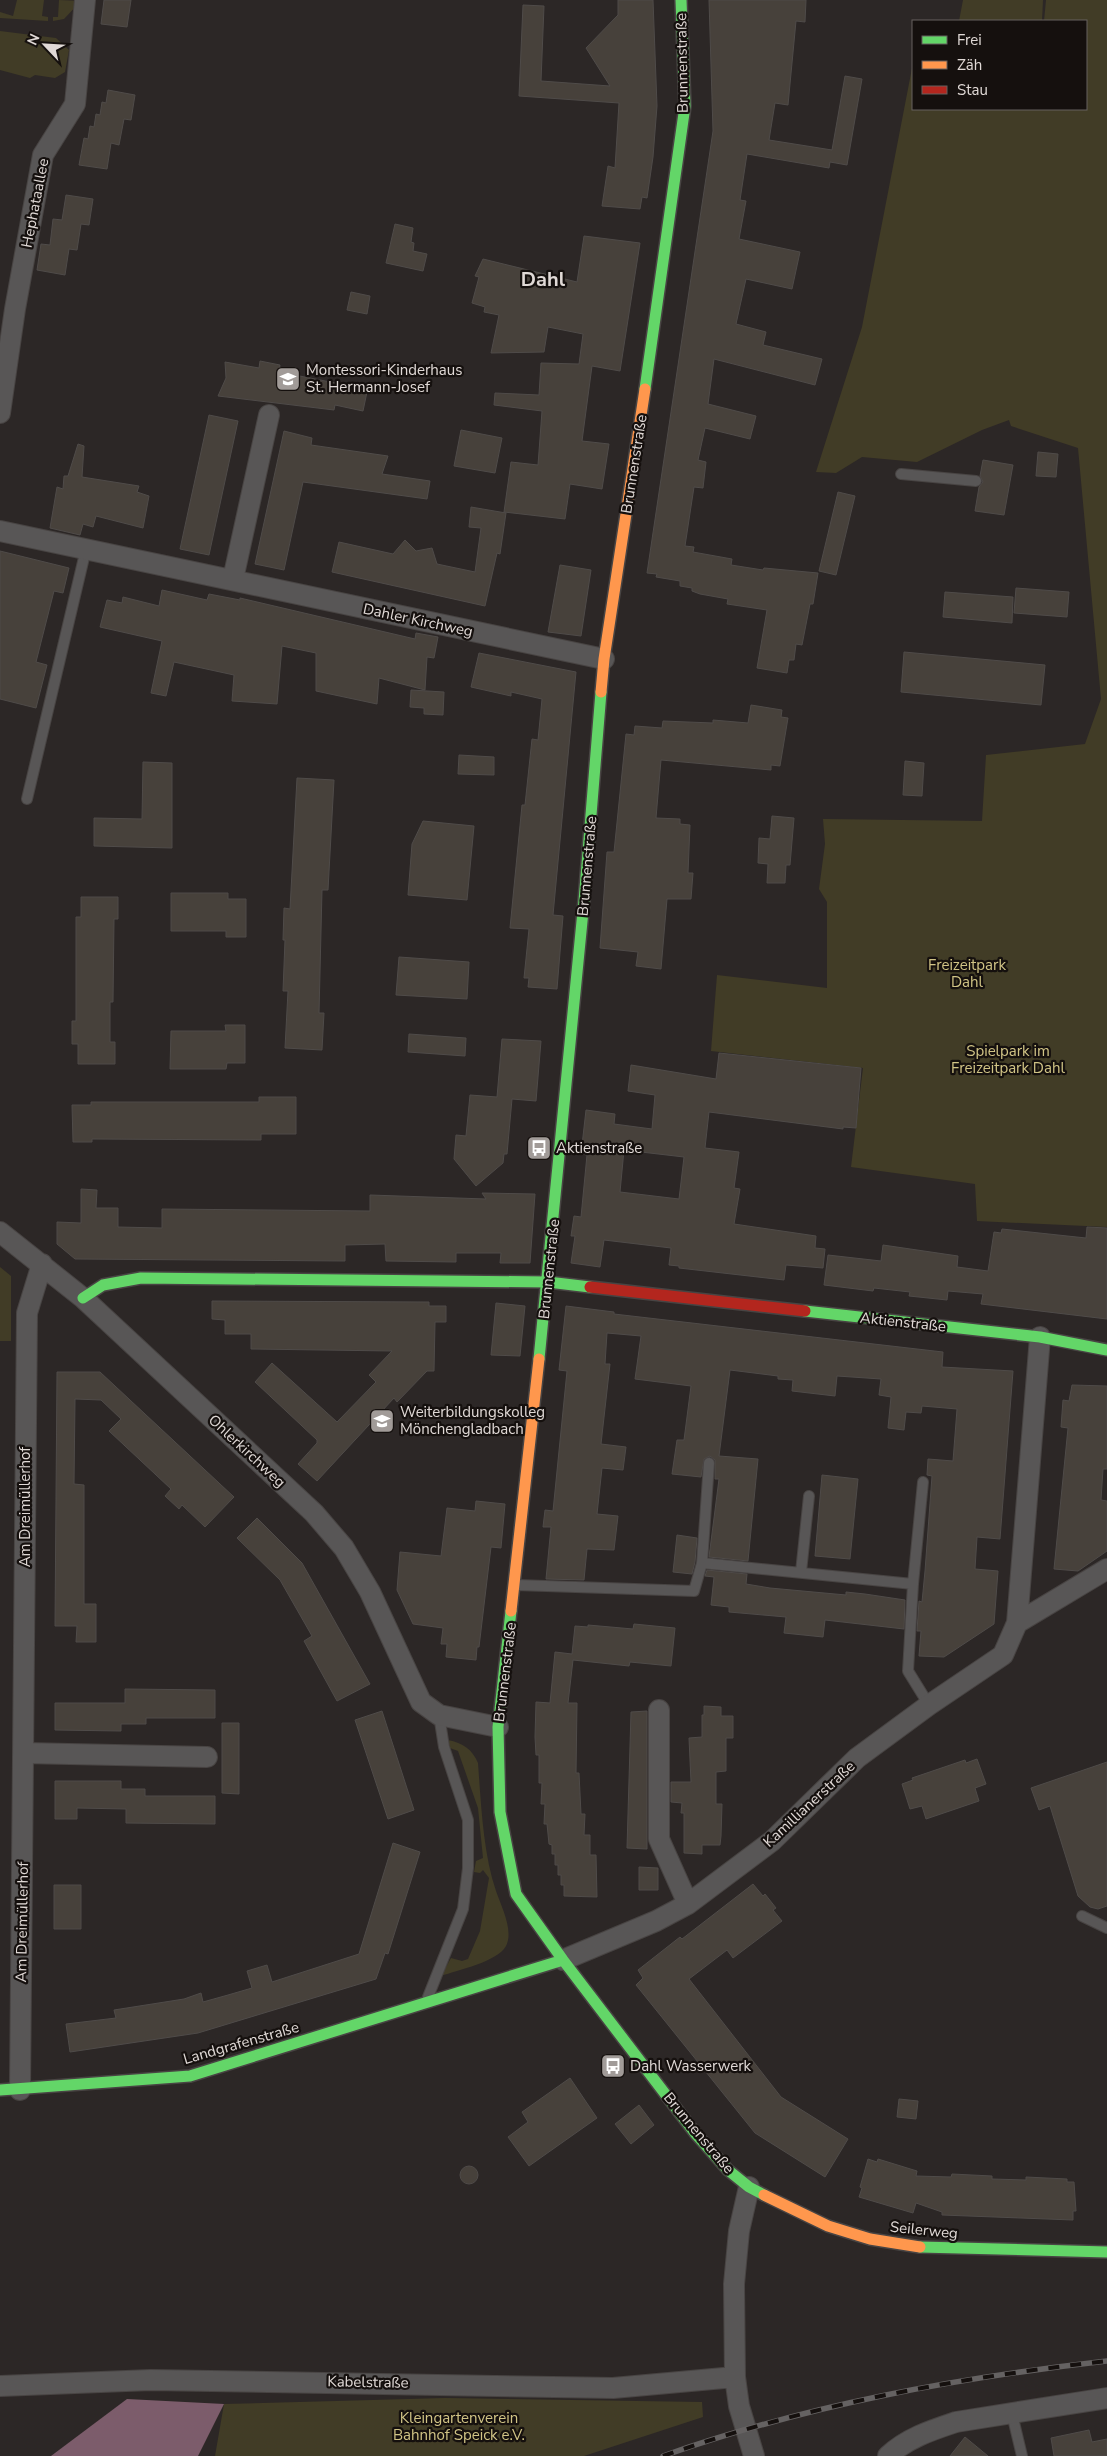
<svg xmlns="http://www.w3.org/2000/svg" width="1107" height="2456" viewBox="0 0 1107 2456" font-family="'Nunito Sans',sans-serif">
<rect width="100%" height="100%" fill="#2c2726"/>
<path fill="#413c26" d="M17,0H44L42,16L48,17V21L0,18V12L13,16Z
M59,0L81,1L64,19L53,21V17H58Z
M963,0H1043L1042,21H959Z
M1046,0H1107V1227L977,1221L975,1184L851,1167L863,1068L711,1051L717,975L827,988V902L819,889L825,844L823,819L982,821L986,755L1085,744L1101,699L1078,448L1011,426L1009,420L982,430L917,462L862,457L836,473L816,472L862,327L913,63V109H1086V21H1044Z
M0,31L56,38L69,50L65,72L55,78L35,75L30,78L0,70Z
M0,1267L11,1276V1341H0Z
M448,1740C463,1743 472,1749 478,1763C481,1803 483,1853 496,1891C501,1906 514,1930 506,1946C497,1962 458,1970 441,1976L451,1958L462,1961L468,1959L480,1931L489,1878L483,1870L480,1873L474,1872L476,1861L483,1858L478,1808L458,1751L450,1748Z
M445,2398L702,2402L703,2417L584,2456H215L224,2404Z"/>
<path fill="#7c5c6b" d="M127,2399L224,2404L198,2456H51Z"/>
<path fill="#47413b" stroke="#4f4b49" fill-rule="evenodd" d="M104,0H131L127,27L101,24Z
M618,0H653L657,106L653,157L647,198L642,197L640,209L602,206L608,166L615,168L619,103L519,96L523,5L544,6L541,81L610,86L586,48L618,15Z
M709,0H806L805,22L796,21L788,105L775,103L769,140L832,150L845,76L862,79L847,165L830,162L829,168L747,154L740,200L746,201L739,239L800,252L792,289L746,279L736,324L766,332L763,345L822,359L815,385L714,359L708,404L756,416L750,439L705,428L698,460L706,462L703,488L694,487L685,546L694,547L693,552L732,559L731,565L763,570L764,568L818,573L813,604H810L802,645L796,644L794,660H789L787,673L757,668L767,610L727,604L728,599L700,594L692,591V588L680,586V581L656,577L657,574L647,573L713,131Z
M108,90L135,95L131,120L124,119L119,145L111,143L107,169L79,165L84,138L88,139L90,126L94,127L96,114L100,115L102,102L106,103Z
M66,195L93,199L89,225L81,224L77,250L69,249L65,275L37,270L41,244L50,245L53,219L62,220Z
M395,224L413,228L411,242L414,243L413,251L427,254L423,271L386,263Z
M584,236L640,243L620,371L592,366L582,441L609,444L602,489L570,484L565,519L504,512L511,462L538,465L542,411L494,405L495,393L539,395L541,363L579,364L583,334L548,327L544,352L491,353L499,315L484,312L485,307L472,303L479,277L475,276L483,259L577,282Z
M351,292L370,296L367,314L347,310Z
M260,361L280,365L279,372L351,386V389L367,392L363,411L335,405L334,410L218,396L226,378L225,362L259,368Z
M209,415L238,421L209,555L180,549Z
M461,430L502,438L495,473L454,466Z
M284,431L312,438L311,445L388,456L382,474L430,481L427,499L303,482L284,570L255,564Z
M78,444L84,446L82,477L139,486L137,492L149,496L143,528L96,516L93,527L83,524L80,535L50,528L57,487L63,489L64,476H68Z
M1038,452L1058,454L1056,477L1036,476Z
M983,460L1013,465L1004,515L975,511L979,487L983,482L980,476Z
M838,492L855,496L836,575L819,571Z
M471,507L506,513L500,554L497,553L485,606L332,572L339,542L393,554L405,540L416,551L432,548L437,564L475,572L481,528L469,527Z
M0,551L69,568L63,593L54,591L36,662L47,665L36,708L0,699Z
M560,565L591,570L581,636L548,632Z
M1016,588L1069,592L1067,617L1014,613Z
M162,590L207,600L209,594L240,600V598L415,639L416,633L438,637L434,658L427,657L425,690L379,678L377,704L316,691V653L282,646L277,704L232,701L234,675L174,662L166,696L151,693L162,641L100,627L107,600L122,603L123,597L159,606Z
M945,592L1013,597L1012,623L943,617Z
M904,652L1045,665L1041,705L901,692Z
M479,653L576,672L553,915L563,916L557,989L528,987L529,978H524L529,929L510,928L522,805H525L532,739L538,740L542,699L511,692V696L471,687Z
M411,690L444,692L443,715L424,714V708L410,707Z
M751,705L782,710L781,717L788,718L780,766L771,765V770L661,760L656,818L680,819V824L690,825L688,873H693L691,899H667L661,969L636,966L638,952L600,948L607,852H614L626,734L634,735L635,726L662,728L663,721L713,723V720L748,723Z
M459,755L494,757V775L458,774Z
M905,761L924,763L922,796L903,795Z
M143,762L172,763V848L94,846V818L142,819Z
M297,778L334,780L328,890H322L319,1013H324L322,1050L285,1048L288,991H283L285,940H283L284,908L290,909Z
M772,816L794,818L790,865H786L785,883H767L768,864L758,863L759,838L770,839Z
M423,821L474,826L467,900L408,895L412,844Z
M171,893H228V899H246V937H226V931H171Z
M81,897H118V919H114L113,1002H110V1042H115V1064H78V1044H72V1021H76V917H81Z
M399,957L469,962L467,999L396,995Z
M225,1025H245V1063H227L226,1069H170L171,1031H226Z
M409,1034L466,1038L465,1056L408,1052Z
M502,1039L541,1041L536,1101L512,1099L507,1154H504L503,1163L476,1186L454,1159L456,1135L466,1136L470,1095L497,1097Z
M719,1053L861,1068L856,1128L843,1127V1129L709,1112L705,1148L739,1152L734,1188L740,1189L734,1224L816,1236L815,1248L825,1249L823,1268L786,1265L784,1280L679,1268V1266L669,1265L671,1248L604,1240L600,1267L571,1263L575,1236H571L574,1216L581,1217L587,1155L581,1154L586,1110L615,1114L614,1124L652,1129L655,1095L628,1091L631,1065L716,1079ZM624,1150L684,1157L679,1199L620,1192Z
M259,1097H296V1134H261V1140L92,1139V1142H73L72,1105H91V1102H259Z
M81,1189L97,1190L96,1208H118V1227L162,1228V1209L370,1211V1195L486,1199L482,1193L535,1194L530,1263H500L501,1253H456V1262L386,1261L385,1244L345,1245V1261L75,1259L57,1244V1222L81,1223Z
M1087,1227L1107,1228V1319L981,1304L983,1294L948,1291L947,1300L909,1296L910,1292L874,1288L873,1291L824,1285L828,1255L881,1261L883,1245L958,1256L957,1267L988,1271L994,1232L1001,1233L1002,1229L1086,1238Z
M212,1301L429,1302V1306H446V1322H435L434,1371H427L397,1402L394,1398L317,1481L298,1464L317,1443V1440L255,1382L272,1363L337,1422L376,1382L369,1375L392,1351L251,1349V1334H225V1320L212,1319Z
M496,1303L525,1306L520,1356L491,1355Z
M566,1306L614,1312V1314L943,1352L942,1367L1013,1371L1000,1539L977,1537L975,1569L998,1571L994,1624L944,1657L919,1656L921,1631H917L919,1601L922,1602L925,1571L932,1476L927,1475L928,1459L953,1461L957,1409L922,1406L921,1413L906,1412L904,1430L888,1428L891,1397L879,1395L881,1379L837,1376L835,1396L792,1391L793,1380L778,1379V1376L730,1370L719,1456L758,1459L748,1561L709,1557L719,1479H715V1460L710,1456L704,1459L701,1477L672,1474L677,1440H684L691,1386L635,1379L641,1336L607,1333L605,1364H610L601,1444L626,1447L623,1470L602,1468L597,1514L618,1516L614,1550L587,1549L584,1580L546,1579L551,1527H543L545,1510L553,1511L567,1371L559,1370Z
M57,1372H100L234,1497L205,1527L182,1505L179,1509L165,1496L171,1489L109,1431L121,1419L101,1400L75,1399L74,1484L84,1485V1604H96V1642H76L77,1626H55Z
M1072,1385L1107,1386V1469H1103L1101,1500L1107,1501V1551L1078,1571L1054,1569L1068,1428L1061,1427L1063,1400L1069,1401Z
M822,1475L858,1479L850,1559L815,1556Z
M476,1501L505,1504L501,1548L491,1547L479,1647H477L476,1660L446,1657L447,1644H441L443,1628L413,1624L397,1590L400,1552L441,1556L447,1508L475,1511Z
M257,1518L302,1563L370,1684L337,1701L304,1641L312,1636L280,1580L237,1538Z
M677,1535L697,1538L695,1562L692,1574L673,1572Z
M707,1570L747,1574L746,1584L770,1588L846,1595V1592L865,1594L905,1600L904,1629L825,1620L823,1637L784,1633L786,1617L729,1612V1607L711,1605L714,1577L705,1576Z
M634,1624L675,1628L671,1666L630,1662L629,1666L573,1660L568,1703H577L576,1773H579L581,1814H585L584,1835H590V1855H596L597,1897L564,1896V1885H561V1875H558V1865H555V1854H552V1845L549,1844L547,1824H544L545,1804H541L542,1783H539V1755H536L535,1737L536,1702L550,1703L555,1652L572,1654L575,1626L588,1627V1625L633,1629Z
M125,1689L215,1690V1718H146V1724H121V1731L55,1730V1703H125Z
M704,1706L721,1707V1716H733V1738H726V1771L716,1772V1804H722L721,1836L720,1845H702V1854L684,1853V1813H681L682,1803L671,1802V1782H691L689,1738L702,1737V1715H704Z
M382,1711L414,1810L388,1819L355,1720Z
M647,1711V1849L627,1848L631,1712Z
M222,1723H239V1794L222,1793Z
M977,1759L986,1784L975,1788L979,1801L926,1819L922,1806L910,1809L902,1784L913,1780L912,1778L965,1760L966,1763Z
M1107,1762V1906L1098,1909L1090,1907L1078,1896L1050,1806L1039,1810L1031,1788Z
M55,1781H121V1789H145V1796H215V1824L126,1823V1809L77,1808V1819H55Z
M393,1843L420,1852L388,1954L385,1953L376,1979L198,2033L70,2052L66,2024L116,2018L114,2010L184,1999L201,1993L203,2002L228,1995L252,1988L247,1971L267,1965L272,1982L359,1954Z
M639,1867L658,1868V1890H639Z
M753,1884L763,1896L765,1894L776,1908L773,1910L782,1921L733,1958L727,1950L689,1979L781,2097L848,2139L825,2177L755,2133L636,1985L643,1978L638,1970L680,1937L682,1939Z
M54,1885H81V1929H54Z
M570,2078L597,2118L529,2166L508,2137L528,2122L522,2112Z
M899,2099L918,2101L916,2119L897,2117Z
M639,2105L654,2125L631,2144L615,2124Z
M868,2159L877,2162L878,2159L917,2171L916,2176L951,2177L952,2174L992,2176V2179L1026,2180V2177L1067,2179V2182H1074L1076,2211H1073V2220L942,2215V2212L916,2203L913,2213L859,2197L862,2188L860,2187Z
M460 2175a9 9 0 1 1 18 0a9 9 0 1 1-18 0Z
M1089,2430L1092,2442L1107,2439V2456H1054L1051,2438Z
M965,2437L988,2456H950Z"/>
<g fill="none" stroke-linecap="round" stroke-linejoin="round">
<defs>
<path id="lane" d="M901,474L976,481
M27,799L86,549
M702,1563L913,1584L908,1671L929,1705
M801,1572L809,1496
M913,1584L923,1482
M516,1585L694,1591L702,1563L709,1463
M1082,1916L1107,1928
M428,1997L463,1909L468,1868V1820L444,1747L439,1715
M1012,2414L1022,2456"/>
<path id="street" d="M0,413L15,309L43,155L75,104L85,0
M0,531L604,659
M233,579L269,415
M0,1232L83,1298L314,1513L344,1548L370,1592L421,1702L439,1715L498,1727
M1017,1623L1040,1337
M659,1710V1839L688,1904
M24,1753L207,1757
M563,1960L656,1921L688,1904L772,1841L857,1758L929,1705L1003,1655L1017,1623L1107,1569
M20,2090L27,1313L42,1264
M749,2187L739,2231L734,2284L735,2377L739,2406L754,2456
M0,2386L151,2380L613,2388L735,2377
M888,2456C907,2438 932,2430 956,2422L1107,2398"/>
<path id="fast" d="M645,389L685,106L681,0
M83,1298L103,1285L141,1278L548,1282L590,1287
M805,1311L1040,1337L1107,1350
M539,1359L584,901L601,692
M511,1611L498,1727L500,1812L516,1894L563,1960L695,2133L728,2170L749,2187L764,2195
M0,2090L190,2076L563,1960
M920,2247L1107,2252"/>
<path id="slow" d="M601,692L604,659L645,389
M511,1611L539,1359
M764,2195L828,2226L870,2239L920,2247"/>
<path id="jam" d="M590,1287L805,1311"/>
</defs>
<use href="#lane" stroke="#484443" stroke-width="12"/>
<use href="#street" stroke="#484443" stroke-width="22"/>
<use href="#fast" stroke="#484443" stroke-width="14"/>
<use href="#slow" stroke="#484443" stroke-width="14"/>
<use href="#jam" stroke="#484443" stroke-width="14"/>
<use href="#lane" stroke="#585656" stroke-width="10"/>
<use href="#street" stroke="#585656" stroke-width="20"/>
<use href="#fast" stroke="#63d668" stroke-width="11"/>
<use href="#slow" stroke="#ff974d" stroke-width="11"/>
<use href="#jam" stroke="#b3261e" stroke-width="11"/>
<defs>
<path id="rail" d="M663,2456C807,2405 956,2378 1107,2361"/>
</defs>
<use href="#rail" stroke="#656262" stroke-width="5.5"/>
<use href="#rail" stroke="#15100e" stroke-width="4" stroke-dasharray="11" stroke-linecap="butt"/>
</g>
<defs>
<symbol id="school-square" viewBox="-11 -11 22 22"><rect x="-9" y="-9" width="18" height="18" rx="4" fill="#a19b98" stroke="#15100e"/><path d="M0-5L7-2L0 1L-7-2ZM-4 1L0 2.5L4 1V4Q0 6-4 4Z" fill="#fff"/></symbol>
<symbol id="bus-square" viewBox="-11 -11 22 22"><rect x="-9" y="-9" width="18" height="18" rx="4" fill="#a19b98" stroke="#15100e"/><path d="M-5-6H5V4H4V6H2V4H-2V6H-4V4H-5ZM-3.5-4V0h7V-4ZM-3.5 1.2v1.5H-2V1.2ZM2 1.2v1.5H3.5V1.2Z" fill="#fff"/></symbol>
<symbol id="university-square" viewBox="-11 -11 22 22"><rect x="-9" y="-9" width="18" height="18" rx="4" fill="#a19b98" stroke="#15100e"/><path d="M0-5L7-2L0 1L-7-2ZM-4 1L0 2.5L4 1V4Q0 6-4 4Z" fill="#fff"/></symbol>
</defs>
<g fill-rule="evenodd">
<use href="#school-square" x="274" y="365" width="28" height="28"/>
<use href="#bus-square" x="525" y="1134" width="28" height="28"/>
<use href="#university-square" x="368" y="1407" width="28" height="28"/>
<use href="#bus-square" x="599" y="2052" width="28" height="28"/>
</g>
<g text-anchor="middle" stroke-width="4.5" stroke-linejoin="round" paint-order="stroke">
<g font-size="15" fill="#e0d9d6" stroke="#15100e">
<text transform="translate(682 63) rotate(-91)" y="5">Brunnenstraße</text>
<text transform="translate(35 203) rotate(-79)" y="5">Hephataallee</text>
<text transform="translate(634 464) rotate(-81)" y="5">Brunnenstraße</text>
<text transform="translate(418 620) rotate(12)" y="5">Dahler Kirchweg</text>
<text transform="translate(587 866) rotate(-85)" y="5">Brunnenstraße</text>
<text transform="translate(549 1269) rotate(-84)" y="5">Brunnenstraße</text>
<text transform="translate(903 1322) rotate(6)" y="5">Aktienstraße</text>
<text transform="translate(247 1451) rotate(43)" y="5">Ohlerkirchweg</text>
<text transform="translate(25 1507) rotate(-90)" y="5">Am Dreimüllerhof</text>
<text transform="translate(505 1672) rotate(-83)" y="5">Brunnenstraße</text>
<text transform="translate(809 1804) rotate(-43)" y="5">Kamillianerstraße</text>
<text transform="translate(22 1922) rotate(-89)" y="5">Am Dreimüllerhof</text>
<text transform="translate(241 2043) rotate(-16)" y="5">Landgrafenstraße</text>
<text transform="translate(699 2133) rotate(50)" y="5">Brunnenstraße</text>
<text transform="translate(924 2230) rotate(6)" y="5">Seilerweg</text>
<text transform="translate(368 2382) rotate(1)" y="5">Kabelstraße</text>
</g>
<g font-size="15" fill="#e0d9d6" stroke="#15100e" text-anchor="start">
<text x="306" y="375">Montessori-Kinderhaus<tspan x="306" dy="17">St. Hermann-Josef</tspan></text>
<text x="556" y="1153">Aktienstraße</text>
<text x="400" y="1417">Weiterbildungskolleg<tspan x="400" dy="17">Mönchengladbach</tspan></text>
<text x="630" y="2071">Dahl Wasserwerk</text>
</g>
<g font-size="15" fill="#d1c486" stroke="#15100e">
<text x="967" y="970">Freizeitpark<tspan x="967" dy="17">Dahl</tspan></text>
<text x="1008" y="1056">Spielpark im<tspan x="1008" dy="17">Freizeitpark Dahl</tspan></text>
<text x="459" y="2423">Kleingartenverein<tspan x="459" dy="17">Bahnhof Speick e.V.</tspan></text>
</g>
<g font-size="20" font-weight="bold" fill="#e0d9d6" stroke="#15100e">
<text x="543" y="286">Dahl</text>
</g>
</g>
<rect x="912" y="20" width="175" height="90" fill="#15100e" stroke="#66605e"/>
<rect x="922" y="36" width="25" height="8" fill="#63d668" stroke="#66605e"/>
<text x="957" y="45" font-size="15" fill="#e0d9d6">Frei</text>
<rect x="922" y="61" width="25" height="8" fill="#ff974d" stroke="#66605e"/>
<text x="957" y="70" font-size="15" fill="#e0d9d6">Zäh</text>
<rect x="922" y="86" width="25" height="8" fill="#b3261e" stroke="#66605e"/>
<text x="957" y="95" font-size="15" fill="#e0d9d6">Stau</text>
<g transform="translate(45 45) rotate(295)" stroke="#15100e" stroke-width="4" paint-order="stroke">
<path d="M0-4L9 19L0 12L-9 19Z" fill="#e0d9d6"/>
<text y="-8" font-size="14" font-weight="bold" text-anchor="middle" fill="#e0d9d6">N</text>
</g>
</svg>
